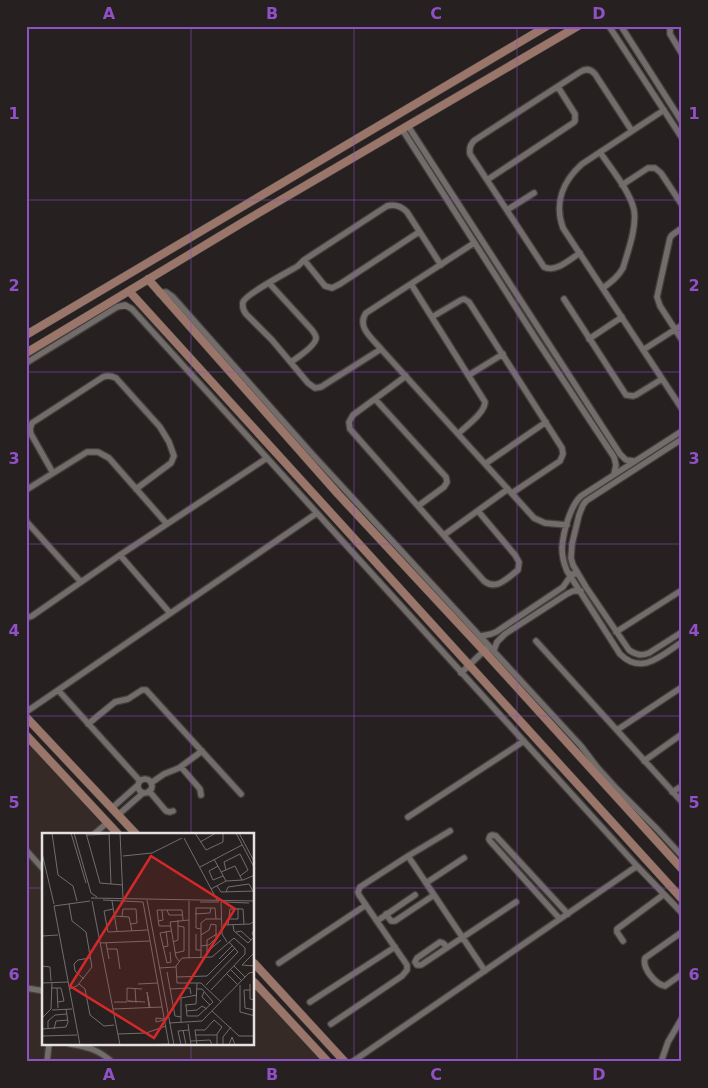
<svg xmlns="http://www.w3.org/2000/svg" width="708" height="1088" viewBox="0 0 708 1088" font-family="'DejaVu Sans',sans-serif">
<rect width="100%" height="100%" fill="#262120"/>
<path fill="#352a26" d="M26,739L114,834H44V1044H254V986L323,1062H26Z"/>
<g fill="none" stroke-linecap="round" stroke-linejoin="round">
<defs>
<path id="street" d="M609,26L682,138
M621,26L682,122
M670,26V34L682,54
M664,110L582,164C563,181 554,203 563,228L682,409
M408,126L620,454L626,460L634,461
M402,129L536,339L614,457L616,465L614,474
M600,152C611,169 630,191 634,210C637,227 628,251 623,268C618,277 611,282 603,288
M487,180L573,123L575,121V114L558,87
M622,185L648,168H655L661,173L682,205
M507,210L534,193
M682,228L672,235L670,238L657,297L660,306L682,340
M474,243L366,313C356,327 373,339 381,349L534,518L545,523L567,525
M580,253C570,259 556,273 544,267L470,154C469,148 470,144 475,140L580,72C586,68 591,69 595,74L632,131
M304,260L325,286L332,288L340,284L419,232
M269,283L312,330C314,333 316,335 316,338C316,345 297,358 291,362
M411,284L485,402C485,413 466,426 458,434
M159,293L166,292L173,297L313,455L581,746L597,767L616,788L657,829L682,856
M564,299L626,395L633,396L636,395L662,379
M432,317L461,300L464,299L469,302L562,448L563,454L560,461L512,493
M589,339L622,317
M381,349L321,387L315,388L308,383L272,340L246,314C243,310 242,307 243,302C246,294 288,272 298,266L304,260L387,206C395,204 401,206 407,212L441,265
M643,350L682,325
M26,363L117,307L125,305L132,309L637,866L682,913
M469,375L503,354
M406,376L353,415L349,422L350,429L484,581C497,591 507,578 518,570L519,562L515,555L478,511
M375,399L446,477L447,482L444,487L418,506
M682,431L581,496C570,506 563,533 562,548C562,556 564,564 567,571L620,654C642,676 662,655 682,642
M682,439L586,501L583,505L579,515L572,544L571,558L573,565L586,587L629,650C636,655 641,656 649,653L682,632
M485,464L546,422
M53,473L31,434L30,429L32,423L103,377C108,375 112,376 116,378L160,427L169,442L174,456L171,463L136,489
M26,490L87,452H98L109,458L167,524
M26,521L81,582
M444,535L508,489
M120,555L170,613
M26,618L32,616L120,555L267,458
M616,632L682,590
M481,636L491,634L496,632L563,587L572,574H578
M536,641L682,802
M494,650L497,642L505,634L567,594L573,591H581
M461,673L487,648
M58,690L140,781
M26,712L317,513
M88,724L115,702L128,699L142,690H146L241,794
M617,730L682,687
M644,761L682,734
M181,767L200,789L201,795
M138 786a7 7 0 1 1 14 0a7 7 0 1 1-14 0Z
M151,783L164,774L179,768L202,751
M149,791L166,811L170,812L173,811
M672,792L682,786
M112,808L138,785
M118,815L143,793
M408,817L524,741
M94,834L107,823
M26,850L44,870
M408,856L485,971
M426,883L464,858
M386,914L391,921H395L434,895
M560,919L490,841L489,839L490,836L492,835L496,836L568,914
M377,921L415,895
M682,932L645,958C642,968 655,984 665,986L682,974
M623,941L617,932V929L663,895
M447,947L443,943L440,942L417,958L415,962L417,965H421L516,902
M279,963L366,905
M26,988L44,991
M310,1002L395,947
M331,1024L402,976L407,970V965L359,895L358,892L360,887L408,856L450,831
M70,1044C87,1047 98,1049 112,1062
M47,1062L49,1044
M352,1062L637,866
M661,1062L668,1042L682,1018"/>
<path id="secondary" d="M148,279L338,494L484,651L682,869
M129,291L682,899
M26,335L547,26
M26,353L245,221L578,26
M26,717L136,834
M26,735L118,834
M254,963L345,1062
M254,982L328,1062"/>
</defs>
<use href="#street" stroke="#423e3d" stroke-width="8"/>
<use href="#secondary" stroke="#423e3d" stroke-width="9"/>
<use href="#street" stroke="#726c6a" stroke-width="5.5"/>
<use href="#secondary" stroke="#9a7569" stroke-width="8"/>
</g>
<path fill="none" stroke="#9050c6" stroke-width="1" stroke-opacity="0.55" d="M191,26V834M354,26V1062M517,26V1062M26,200H682M26,372H682M26,544H682M26,716H682M26,888H44M254,888H682M191,1044V1062"/>
<g transform="translate(42 833)">
<rect width="212" height="212" fill="#262120"/>
<path fill="none" stroke="#726e6d" stroke-width="1" d="M10,0L16,42L31,53L35,68M29,0L44,50M32,0L49,60L55,64M44,0L58,50L81,52M67,0L69,51M78,0L81,65M153,0L164,17L181,9V0M194,0L213,36M197,0L213,30L210,31M45,2L67,1M142,5L175,67M158,9L174,0M0,20L12,71M81,23L110,20L140,5M172,26L184,48M176,33L167,38L171,47L181,43M158,34L200,12M184,37L182,29L198,21L206,37L198,43M179,39L193,33L200,47M175,53L179,59L213,58M169,56L184,48L201,47L213,42M184,59L186,54L207,51L211,58M49,65L213,68M61,67L101,69L127,212M105,67L132,212M50,68L78,212M70,68L75,98M158,69H177M179,69L180,101L185,109M183,69L207,70M27,71L30,88L44,99L50,134L35,153L27,156M12,73L38,212M12,73L48,68M71,76L62,78L66,99L106,97M125,77L127,82H141M153,81L168,80L169,75M72,83L87,84L90,98M80,83L81,76H94L95,90L89,91M186,86H196V75M116,88L121,87L120,77M181,92L208,91L213,88M186,92L188,76H201L202,91M191,92L192,98L206,110L212,104L210,100L213,96M128,93H117L115,77H140L141,87M159,96L154,95V75H173L174,86M194,99L199,98L209,107M154,101V117H159M175,101L165,107V119L179,107M159,102L167,97L169,91M0,103L16,102M131,109L136,107V87M58,110L108,108M64,110L67,126M159,113L167,112L174,105V92L169,91M121,114L126,113L124,98M65,116H75L78,136M128,119L129,129L125,130L118,100L129,98M213,119L200,132L213,133M133,120L142,118V94L136,93M147,125V68M159,125V90L164,86H179M177,126L191,112M137,128L134,124L128,89L147,87M0,133L8,134L9,148M192,133L203,144M117,135L134,134M188,136L200,148M125,139L133,183L139,184M184,140L196,152M135,144L165,143L193,115M42,146L33,138L32,131L36,127L48,125M0,150L26,149M37,151L43,156L48,182L62,193L72,192M96,151L116,150M208,151V166L213,167M164,152L196,119L187,109M198,152V179L213,183M9,155H19L22,168L16,169M15,155L16,175M93,155L94,170M128,156L148,155L149,161M169,157L203,121V115L192,105L170,124L140,125L134,133L135,150H159L179,169M208,157H202L203,175L213,177M162,159L160,164L168,172M72,169H85V155L100,156M91,169L86,168L103,169M143,172L154,171L155,150M144,172L145,183H156L171,169L160,156H155M107,174L105,159L108,174M71,176L120,174M10,177L30,176M144,178L155,177L160,173L165,176M170,178L197,203H213M0,185L9,176L10,149M122,186L114,185V189L122,187M127,190L160,188L207,140L213,139M139,190V165L155,162M146,191L149,212M0,196L24,194L26,189L24,176M6,196V188L13,182L25,181M12,196L14,188L26,187M141,197L144,212M76,201L104,200L124,193M153,202H175M0,203L35,202M149,208L168,207L170,212M99,212L127,211M139,212L136,198L147,197M155,212L153,197H163L172,187L180,194L175,201V212M181,212V204L189,194M187,212L190,204L193,212"/>
<path fill="#d62828" fill-opacity="0.15" stroke="#d62828" stroke-width="2.5" d="M109,23L193,76L112,205L28,153Z"/>
<rect width="212" height="212" fill="none" stroke="#e4e1e0" stroke-width="2.5"/>
</g>
<rect width="708" height="1088" fill="none" stroke="#262120" stroke-width="55"/>
<rect x="28" y="28" width="652" height="1032" fill="none" stroke="#9050c6" stroke-width="2"/>
<g font-size="16" text-anchor="middle" font-weight="bold" fill="#9050c6">
<text x="109" y="19">A</text>
<text x="272" y="19">B</text>
<text x="436" y="19">C</text>
<text x="599" y="19">D</text>
<text x="14" y="119">1</text>
<text x="694" y="119">1</text>
<text x="14" y="291">2</text>
<text x="694" y="291">2</text>
<text x="14" y="464">3</text>
<text x="694" y="464">3</text>
<text x="14" y="636">4</text>
<text x="694" y="636">4</text>
<text x="14" y="808">5</text>
<text x="694" y="808">5</text>
<text x="14" y="980">6</text>
<text x="694" y="980">6</text>
<text x="109" y="1080">A</text>
<text x="272" y="1080">B</text>
<text x="436" y="1080">C</text>
<text x="599" y="1080">D</text>
</g>
</svg>
